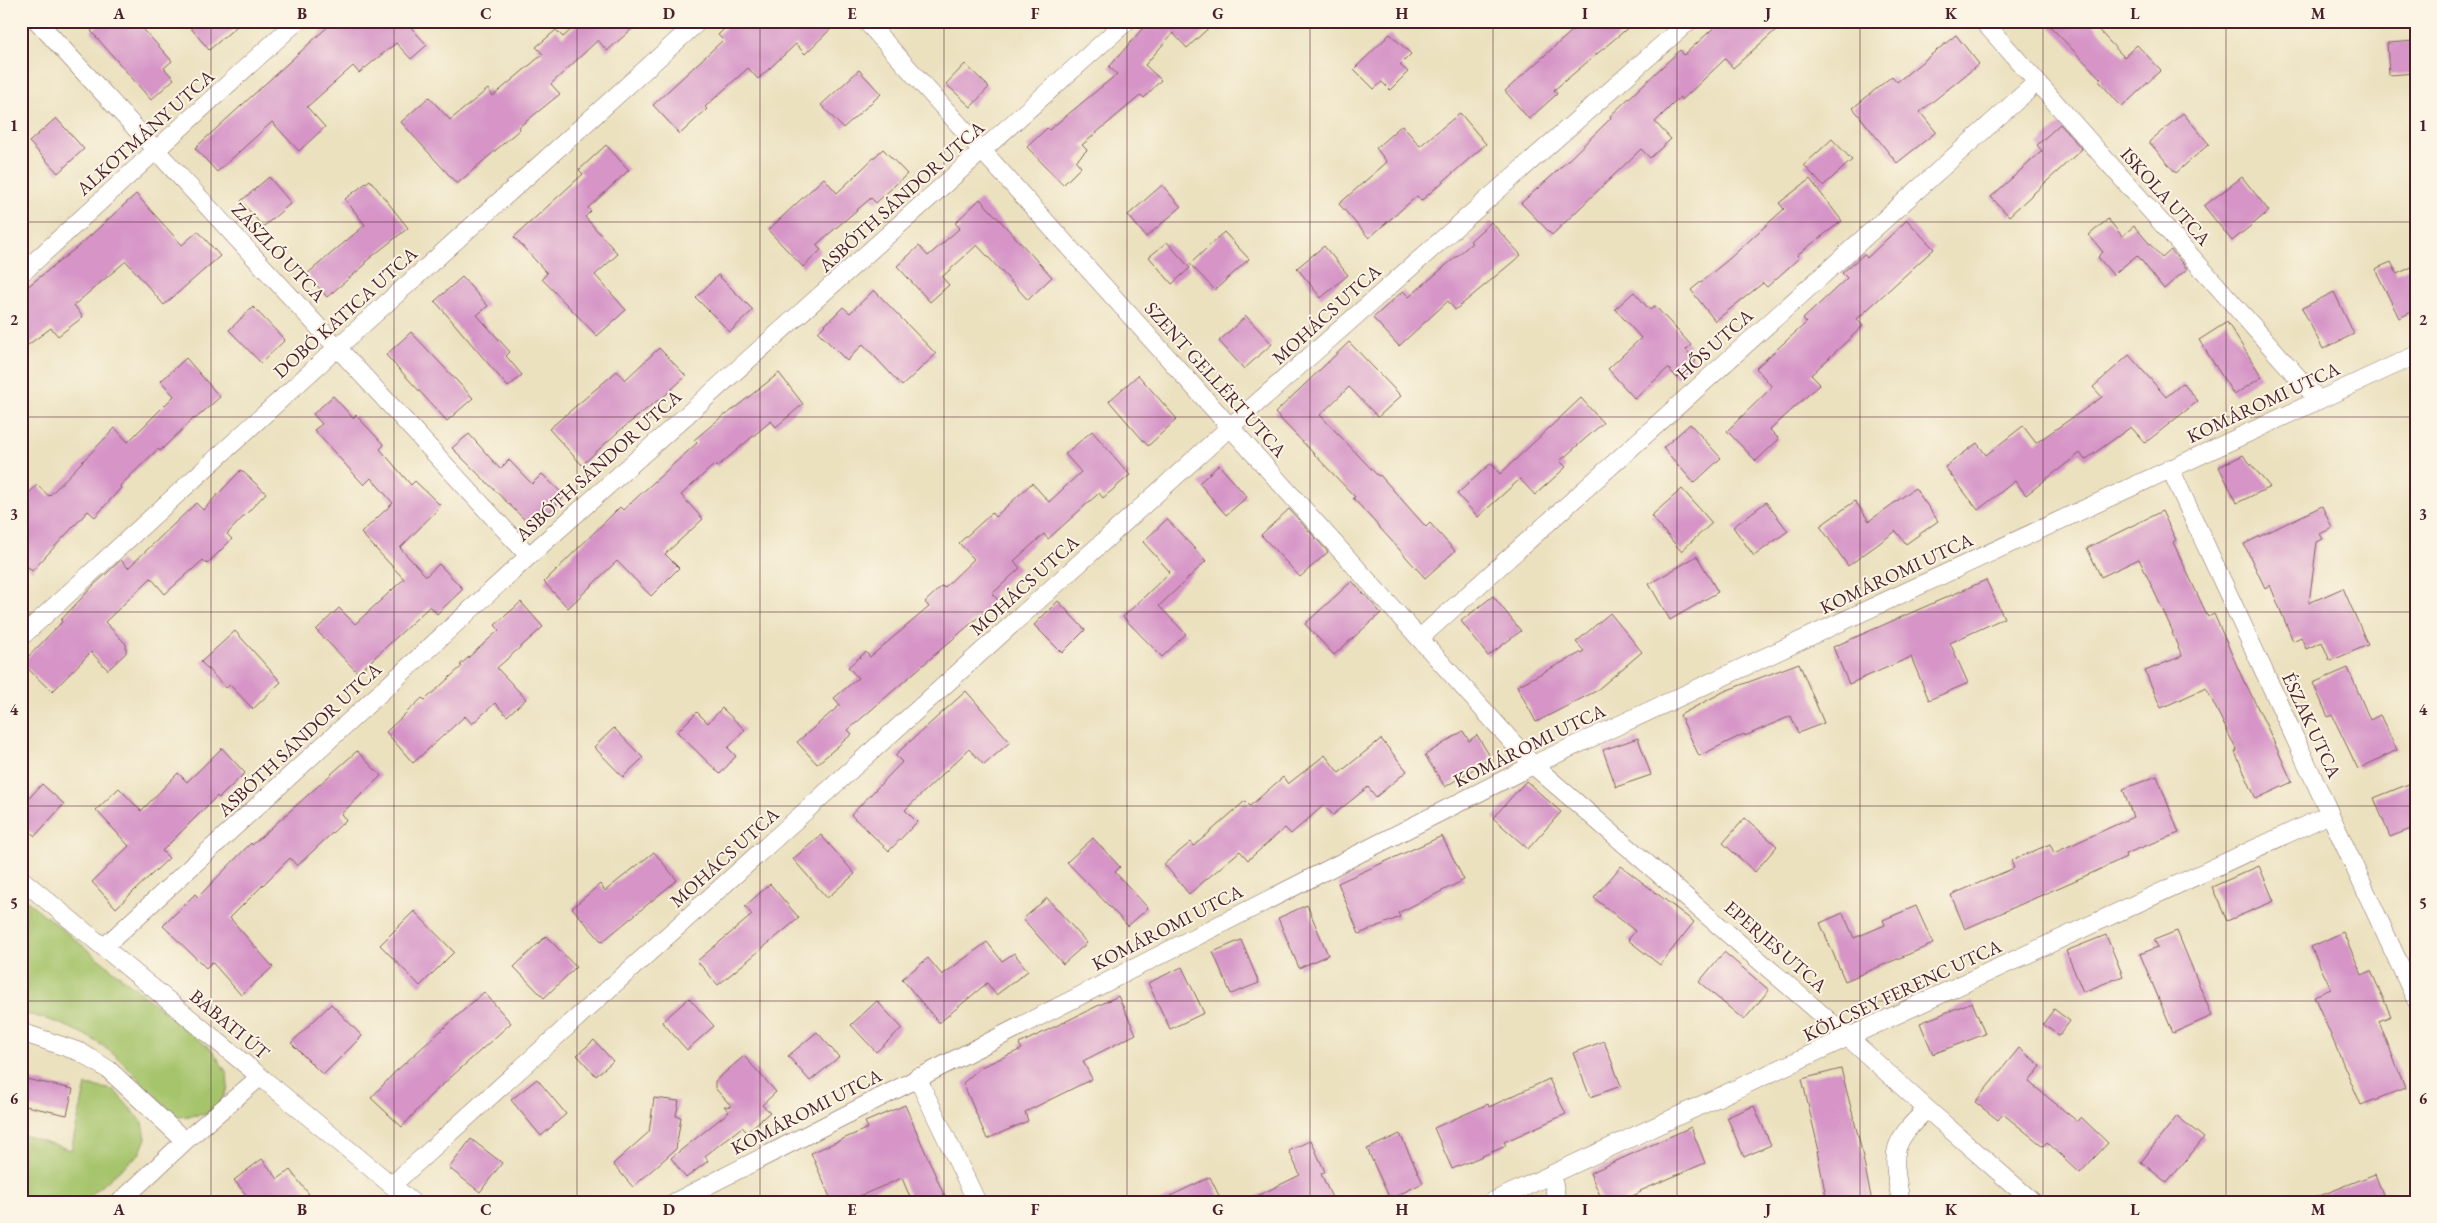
<svg xmlns="http://www.w3.org/2000/svg" width="2437" height="1223" viewBox="0 0 2437 1223" font-family="'EB Garamond',serif">
<rect width="100%" height="100%" fill="#fcf5e5"/>
<filter id="ink" filterUnits="userSpaceOnUse"><feTurbulence type="fractalNoise" baseFrequency=".02" numOctaves="2"/><feDisplacementMap in="SourceGraphic" scale="10" xChannelSelector="R" yChannelSelector="G"/><feConvolveMatrix kernelMatrix="1 2 1 2 8 2 1 2 1" color-interpolation-filters="sRGB"/></filter>
<filter id="wash" filterUnits="userSpaceOnUse"><feTurbulence type="fractalNoise" baseFrequency=".0096" numOctaves="4" result="noise"/><feDisplacementMap in="SourceGraphic" scale="20" xChannelSelector="R" yChannelSelector="G"/><feGaussianBlur stdDeviation="1.12" result="paint"/><feColorMatrix in="noise" values="0 0 0 0 0 0 0 0 0 0 0 0 0 0 0 0 0 1.4 0 .05"/><feComposite in="paint" operator="in"/></filter>
<g filter="url(#wash)">
<rect width="100%" height="100%" fill="#ebe1bf"/>
<path fill="#a6c46c" stroke="#78724c" d="M21,896L213,1051L227,1073L228,1087L220,1104L208,1114L179,1117C154,1099 136,1073 112,1053C87,1032 53,1019 21,1013Z
M86,1085L114,1090L143,1123L146,1138L140,1153L83,1202H21V1134L71,1150Z"/>
<g id="blocks">
<path fill="#d694c7" d="M103,21H136L172,61L164,68L174,79L151,100L91,31Z
M185,21H243L209,50Z
M334,21H405L427,45L411,59L396,43L359,73L353,66L307,107L325,127L299,151L272,122L217,172L195,148Z
M581,21H641L607,51L598,40L551,84L560,94L519,127L520,129L457,184L401,122L429,97L450,120L488,89L493,96L543,54L536,47L556,30L563,37Z
M732,21H839L805,54L796,44L758,79L748,68L705,107L707,109L680,134L653,105L723,40L718,35Z
M1149,21H1216L1187,48L1173,33L1145,65L1161,80L1144,98L1141,95L1082,145L1087,150L1076,161L1081,167L1063,185L1027,147L1047,128L1049,130L1117,74L1109,67Z
M1583,21H1636L1554,90L1557,94L1529,119L1505,91Z
M1721,21H1786L1733,68L1725,59L1682,100L1680,97L1655,122L1671,139L1650,158L1641,149L1552,235L1521,203L1554,174L1611,118L1610,116L1680,50L1684,55Z
M2045,21H2090L2124,57L2137,45L2161,70L2122,107L2099,81L2101,79Z
M1390,34L1411,54L1400,65L1408,72L1390,90L1382,82L1374,89L1354,69Z
M1956,35L1979,64L1920,112L1936,132L1897,163L1853,108L1892,76L1897,82Z
M2416,41V73L2389,75L2387,43Z
M965,64L989,87L971,107L946,84Z
M859,70L881,94L843,128L821,105Z
M1460,113L1486,144L1421,201L1417,196L1369,238L1339,204L1387,162L1376,148L1402,125L1420,146Z
M2183,113L2209,144L2176,173L2149,142Z
M56,118L84,149L58,173L29,142Z
M2060,124L2082,149L2009,216L1991,197L2042,151L2037,145Z
M1832,139L1852,160L1823,186L1804,165Z
M606,145L629,170L588,208L591,211L585,217L618,254L595,275L626,310L597,336L542,279L547,273L514,237L583,174L579,170Z
M883,149L907,174L876,203L871,198L816,245L821,250L803,267L768,230L824,178L837,193Z
M269,177L291,203L263,227L241,201Z
M2242,177L2269,211L2232,241L2204,206Z
M1810,179L1842,221L1797,255L1799,258L1767,287L1763,283L1715,321L1691,290L1729,259L1784,209L1779,203Z
M370,180L408,228L365,262L366,264L327,297L307,274L365,225L345,199Z
M1162,185L1181,207L1146,237L1128,215Z
M136,194L182,245L198,231L220,256L164,305L126,261L74,305L83,317L58,336L51,328L21,350V292L81,244Z
M980,199L1052,277L1028,300L977,245L942,277L949,285L930,302L897,266L919,246L928,256L960,228L955,223Z
M2108,219L2122,236L2134,226L2162,258L2171,250L2187,269L2164,289L2137,255L2113,275L2098,257L2103,252L2089,235Z
M1907,220L1934,249L1857,319L1863,326L1811,375L1820,384L1770,430L1779,439L1756,461L1727,431L1772,387L1756,368L1806,323L1803,319L1847,278L1842,273L1864,254L1867,258Z
M1491,222L1521,255L1455,310L1448,301L1399,346L1373,318L1403,291L1409,297L1472,243L1470,241Z
M1224,232L1249,259L1215,290L1190,264Z
M1167,242L1190,268L1172,284L1149,257Z
M1324,246L1348,275L1321,298L1297,268Z
M2391,262L2397,274L2416,265V310L2399,318L2375,269Z
M718,275L753,310L730,332L696,298Z
M462,277L488,306L477,315L510,352L506,356L522,375L508,387L435,301Z
M874,290L936,354L902,386L863,344L847,361L818,332L843,307L850,313Z
M1634,292L1650,310L1655,306L1691,345L1686,350L1696,361L1677,378L1668,368L1635,399L1608,369L1641,338L1615,309Z
M2334,292L2354,334L2323,349L2302,308Z
M253,307L285,340L261,363L229,330Z
M1246,316L1272,344L1244,369L1219,341Z
M2227,322L2262,377L2234,395L2199,340Z
M411,332L473,398L447,421L386,355Z
M1349,342L1401,396L1378,417L1349,387L1320,415L1378,476L1380,475L1426,527L1430,523L1455,551L1425,578L1353,498L1355,497L1275,413Z
M659,348L686,376L659,401L658,400L618,432L582,465L549,429L617,371L625,380Z
M2129,355L2166,397L2183,383L2198,401L2145,443L2131,427L2085,460L2080,453L2026,495L2015,481L1978,510L1945,467L1977,443L1986,455L2023,426L2036,443L2102,397L2093,387Z
M186,358L220,397L195,419L194,418L160,451L158,449L120,486L121,488L95,517L88,511L32,571L21,560V532L30,523L21,514V501L37,485L49,496L115,428L128,442L174,396L161,381Z
M779,373L803,404L776,427L771,421L717,467L715,464L681,495L703,519L665,554L679,568L651,596L617,561L568,608L544,582L620,507L623,510L697,443L694,440L725,414L726,415Z
M1138,375L1177,419L1148,446L1109,401Z
M333,396L353,418L356,415L384,445L380,449L411,485L415,481L441,506L400,548L426,576L439,564L463,589L437,614L430,606L358,673L316,630L339,608L355,624L404,579L361,533L393,503L371,478L364,485L314,430L322,424L313,414Z
M1581,398L1603,423L1560,461L1566,467L1535,495L1520,479L1478,517L1457,494L1491,463L1500,474Z
M1690,424L1721,458L1694,483L1663,448Z
M1092,431L1130,475L1103,498L1099,493L1048,539L1044,534L1014,561L1020,568L992,594L998,600L848,730L852,734L817,764L797,742L840,705L834,698L858,678L848,667L866,652L870,657L929,607L925,602L942,586L944,588L974,559L959,543L992,513L995,517L1032,483L1049,502L1081,472L1065,454Z
M469,434L500,469L509,460L532,484L542,474L565,496L533,528L452,448Z
M2243,455L2270,487L2237,503L2219,467Z
M1219,465L1247,497L1226,515L1199,483Z
M241,470L266,493L227,534L232,539L207,564L203,560L165,594L151,578L105,622L126,644V653L108,670L91,652L52,692L22,663L62,622L61,620L93,586L121,560L128,568L196,503L203,510Z
M1915,488L1938,521L1906,544L1896,531L1848,566L1820,526L1855,501L1869,521Z
M1682,489L1712,523L1681,551L1651,516Z
M1766,502L1788,531L1754,556L1733,527Z
M2322,506L2332,528L2320,534L2323,539L2317,542L2309,603L2343,588L2368,645L2330,661L2322,642L2306,649L2301,637L2293,641L2270,585L2265,588L2244,544Z
M1289,509L1328,552L1300,577L1261,535Z
M2162,511L2176,540L2173,542L2208,617L2214,614L2245,684H2246L2268,729L2292,782L2256,799L2235,752L2237,751L2206,688L2161,708L2145,671L2182,656L2172,633L2173,632L2139,559L2101,577L2087,548Z
M1167,519L1206,561L1159,606L1186,634L1162,657L1123,617L1170,572L1143,542Z
M1697,556L1718,592L1670,620L1649,584Z
M1986,580L2004,618L1950,643L1968,683L1929,700L1911,657L1849,684L1833,647Z
M1352,581L1381,613L1334,655L1305,624Z
M1493,596L1521,631L1488,656L1461,621Z
M1058,601L1085,630L1062,653L1034,625Z
M521,602L543,627L497,668L526,699L507,716L495,703L472,724L465,716L413,763L386,732L422,698L425,700L462,666L460,665L499,630L495,625Z
M1610,613L1642,652L1596,691L1536,722L1517,686L1584,651L1576,642Z
M235,631L281,682L253,709L230,685L226,688L201,662Z
M1799,663L1824,723L1798,733L1791,716L1745,736L1744,734L1699,756L1680,715L1725,691Z
M2348,668L2370,720L2380,715L2397,750L2358,769L2332,715L2328,717L2313,683Z
M966,691L1010,742L984,765L969,749L905,810L917,822L889,851L851,815L902,762L895,755Z
M722,708L745,730L728,748L736,756L720,774L677,732L697,712L708,723Z
M614,728L643,758L623,777L594,747Z
M1463,731L1469,741L1477,735L1491,758L1445,787L1425,755Z
M1638,738L1651,775L1616,787L1603,750Z
M1381,739L1407,771L1376,797L1368,787L1333,815L1324,805L1291,834L1285,828L1248,860L1240,851L1189,894L1164,864L1191,842L1194,846L1245,801L1250,806L1283,777L1288,784L1325,755L1339,773Z
M222,748L245,773L219,798L217,796L162,851L169,858L116,908L92,882L129,846L96,810L119,788L141,811L178,773L187,782Z
M357,751L381,776L341,814L346,820L297,866L290,858L230,918L273,967L241,995L212,962L206,968L163,926L195,894L198,897L251,843L252,845Z
M2157,776L2179,833L2125,854L2126,857L2094,872L1965,929L1951,895L2014,868L2011,861L2050,844L2054,853L2133,817L2123,789Z
M1526,781L1561,812L1528,849L1493,818Z
M2416,781V827L2390,837L2374,798Z
M42,784L64,804L35,836L21,824V807Z
M1745,818L1777,846L1755,872L1723,843Z
M821,835L855,874L827,898L793,859Z
M1442,836L1464,880L1398,913L1400,917L1359,934L1338,883Z
M1093,838L1120,867L1115,872L1148,908L1128,926L1067,862Z
M654,852L677,880L602,942L572,908L600,884L605,891Z
M1621,866L1694,922L1660,965L1628,940L1635,931L1594,898Z
M2259,866L2274,901L2227,921L2212,887Z
M770,884L799,918L718,985L697,961L752,915L745,906Z
M1047,898L1087,943L1063,964L1023,919Z
M1307,905L1328,955L1299,968L1278,918Z
M1916,906L1933,944L1845,981L1820,923L1843,913L1854,938L1885,925L1883,920Z
M414,911L454,952L420,986L380,945Z
M2177,931L2212,1016L2173,1033L2140,954L2158,947L2154,940Z
M2343,932L2362,975L2371,971L2391,1016L2379,1021L2405,1088L2361,1105L2314,996L2331,989L2311,947Z
M2106,935L2123,976L2083,992L2066,951Z
M546,936L576,967L544,998L514,967Z
M1241,940L1259,983L1231,994L1213,952Z
M987,942L1002,961L1014,953L1028,971L996,995L987,983L939,1023L902,979L928,958L942,975Z
M1724,952L1769,990L1744,1020L1699,982Z
M1182,967L1204,1013L1170,1029L1148,983Z
M484,992L511,1023L430,1096L402,1127L371,1098L395,1072Z
M1118,996L1136,1034L1083,1061L1092,1079L1025,1112L1028,1121L987,1139L963,1083L981,1067L1022,1049L1019,1044Z
M689,998L714,1026L687,1050L662,1022Z
M877,1001L902,1028L876,1052L851,1025Z
M1972,1002L1985,1034L1933,1054L1920,1023Z
M331,1004L362,1036L323,1075L291,1043Z
M2054,1009L2070,1021L2059,1036L2043,1024Z
M817,1032L839,1057L810,1081L788,1056Z
M594,1040L613,1061L596,1076L577,1055Z
M1604,1041L1621,1086L1590,1097L1573,1053Z
M2019,1048L2041,1066L2029,1082L2077,1121L2081,1117L2108,1143L2080,1173L2047,1142L2043,1146L2003,1114L1998,1120L1975,1102Z
M744,1056L776,1092L762,1105L770,1112L747,1132L742,1127L705,1156L708,1161L686,1178L671,1158L729,1112L724,1106L732,1107L715,1088V1081Z
M1841,1069L1860,1143L1872,1202H1827L1817,1151H1819L1802,1079Z
M21,1078L73,1089L67,1115L21,1105Z
M537,1079L566,1114L541,1136L511,1100Z
M1549,1079L1566,1114L1504,1142L1506,1146L1452,1169L1434,1128L1488,1104L1489,1107Z
M654,1098L679,1101L676,1116L681,1117L676,1149L633,1187L613,1164L649,1132Z
M905,1105L947,1202H912L902,1178L846,1202H832L811,1153L868,1128L865,1122Z
M1754,1106L1771,1145L1744,1157L1727,1117Z
M2177,1116L2204,1138L2167,1183L2141,1162Z
M1691,1127L1705,1163L1640,1191L1641,1192L1620,1202H1603L1590,1173Z
M1400,1134L1423,1183L1390,1199L1367,1149Z
M471,1139L502,1163L480,1192L449,1168Z
M1311,1140L1325,1172L1321,1174L1334,1202H1245L1300,1175L1289,1151Z
M262,1159L278,1179L290,1170L315,1202H252L234,1180Z
M2375,1174L2386,1202H2308L2307,1201Z
M1210,1177L1222,1202H1158Z"/>
</g>
</g>
<g filter="url(#ink)">
<use href="#blocks" fill-opacity="0" stroke="#82635f" stroke-width="1"/>
<g fill="none" stroke-linecap="round" stroke-linejoin="round">
<defs>
<path id="minor" d="M37,21L529,556
M866,21L1533,765L1849,1038L1927,1109L2033,1202
M1983,21L2318,400
M21,274L297,21
M2170,468L2416,1000
M21,637L338,347L699,21
M1420,638L2037,82
M21,879L412,1202
M104,947L529,556L1127,21
M21,1032L80,1052L109,1070L185,1141
M917,1077L977,1202
M1552,1175L1557,1202
M392,1185L1230,427L1689,21
M120,1202L185,1141L260,1077
M675,1202L1533,765L2416,355
M1492,1202L2330,814
M1901,1202C1892,1153 1889,1145 1927,1109"/>
</defs>
<use href="#minor" stroke="#82635f" stroke-width="19"/>
<use href="#minor" stroke="#fff" stroke-width="18"/>
</g>
</g>
<path fill="none" stroke="#4a1f2b" stroke-width="1" stroke-opacity="0.55" d="M211,21V1202M394,21V1202M577,21V1202M760,21V1202M944,21V1202M1127,21V1202M1310,21V1202M1493,21V1202M1677,21V1202M1860,21V1202M2043,21V1202M2226,21V1202M21,222H2416M21,417H2416M21,612H2416M21,806H2416M21,1001H2416"/>
<g text-anchor="middle" stroke-width="4" stroke-linejoin="round" paint-order="stroke">
<g font-size="19" fill="#4a1f2b" stroke="#fcf5e5">
<text transform="translate(145 132) rotate(-42)" y="7">ALKOTMÁNY UTCA</text>
<text transform="translate(901 196) rotate(-42)" y="7">ASBÓTH SÁNDOR UTCA</text>
<text transform="translate(2166 196) rotate(48)" y="7">ISKOLA UTCA</text>
<text transform="translate(279 252) rotate(47)" y="7">ZÁSZLÓ UTCA</text>
<text transform="translate(345 312) rotate(-42)" y="7">DOBÓ KATICA UTCA</text>
<text transform="translate(1326 314) rotate(-42)" y="7">MOHÁCS UTCA</text>
<text transform="translate(1714 344) rotate(-42)" y="7">HŐS UTCA</text>
<text transform="translate(1216 379) rotate(48)" y="7">SZENT GELLÉRT UTCA</text>
<text transform="translate(2263 402) rotate(-25)" y="7">KOMÁROMI UTCA</text>
<text transform="translate(598 465) rotate(-42)" y="7">ASBÓTH SÁNDOR UTCA</text>
<text transform="translate(1896 573) rotate(-25)" y="7">KOMÁROMI UTCA</text>
<text transform="translate(1024 585) rotate(-42)" y="7">MOHÁCS UTCA</text>
<text transform="translate(2312 725) rotate(65)" y="7">ÉSZAK UTCA</text>
<text transform="translate(299 739) rotate(-43)" y="7">ASBÓTH SÁNDOR UTCA</text>
<text transform="translate(1529 745) rotate(-26)" y="7">KOMÁROMI UTCA</text>
<text transform="translate(724 857) rotate(-42)" y="7">MOHÁCS UTCA</text>
<text transform="translate(1167 927) rotate(-27)" y="7">KOMÁROMI UTCA</text>
<text transform="translate(1776 946) rotate(41)" y="7">EPERJES UTCA</text>
<text transform="translate(1902 990) rotate(-25)" y="7">KÖLCSEY FERENC UTCA</text>
<text transform="translate(230 1024) rotate(40)" y="7">BABATI ÚT</text>
<text transform="translate(806 1111) rotate(-27)" y="7">KOMÁROMI UTCA</text>
</g>
</g>
<rect width="2437" height="1223" fill="none" stroke="#fcf5e5" stroke-width="55"/>
<rect x="28" y="28" width="2382" height="1168" fill="none" stroke="#4a1f2b" stroke-width="2"/>
<g font-size="16" text-anchor="middle" font-weight="bold" fill="#4a1f2b">
<text x="119" y="19">A</text>
<text x="302" y="19">B</text>
<text x="486" y="19">C</text>
<text x="669" y="19">D</text>
<text x="852" y="19">E</text>
<text x="1035" y="19">F</text>
<text x="1218" y="19">G</text>
<text x="1402" y="19">H</text>
<text x="1585" y="19">I</text>
<text x="1768" y="19">J</text>
<text x="1951" y="19">K</text>
<text x="2135" y="19">L</text>
<text x="2318" y="19">M</text>
<text x="14" y="131">1</text>
<text x="2423" y="131">1</text>
<text x="14" y="325">2</text>
<text x="2423" y="325">2</text>
<text x="14" y="520">3</text>
<text x="2423" y="520">3</text>
<text x="14" y="715">4</text>
<text x="2423" y="715">4</text>
<text x="14" y="909">5</text>
<text x="2423" y="909">5</text>
<text x="14" y="1104">6</text>
<text x="2423" y="1104">6</text>
<text x="119" y="1215">A</text>
<text x="302" y="1215">B</text>
<text x="486" y="1215">C</text>
<text x="669" y="1215">D</text>
<text x="852" y="1215">E</text>
<text x="1035" y="1215">F</text>
<text x="1218" y="1215">G</text>
<text x="1402" y="1215">H</text>
<text x="1585" y="1215">I</text>
<text x="1768" y="1215">J</text>
<text x="1951" y="1215">K</text>
<text x="2135" y="1215">L</text>
<text x="2318" y="1215">M</text>
</g>
</svg>
